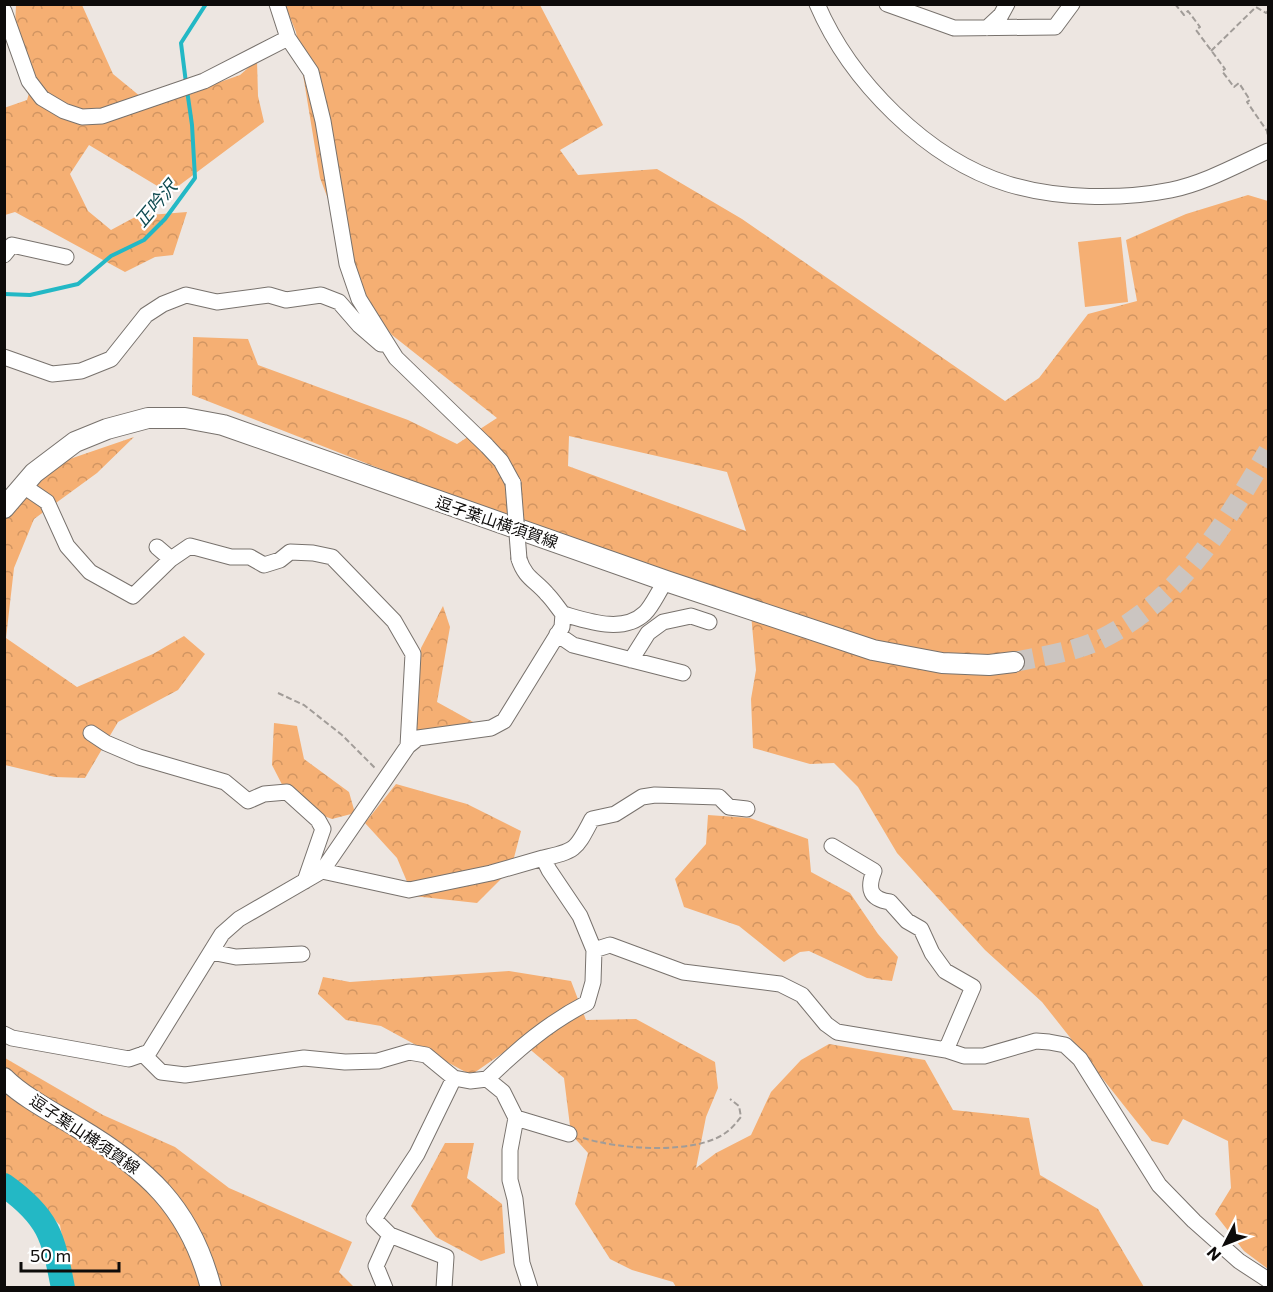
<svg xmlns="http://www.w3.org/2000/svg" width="1273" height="1292" viewBox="0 0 1273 1292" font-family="Commissioner,'Noto Sans JP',sans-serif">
<defs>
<pattern id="forest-crowns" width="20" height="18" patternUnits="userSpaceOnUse" patternTransform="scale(1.5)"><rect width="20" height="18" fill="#f5af73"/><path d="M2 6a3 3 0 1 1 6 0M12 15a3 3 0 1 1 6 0" fill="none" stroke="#d19562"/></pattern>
</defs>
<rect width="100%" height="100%" fill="#ede6e1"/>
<path fill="#f5af73" d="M1121,237L1128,302L1085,307L1078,242Z"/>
<path fill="url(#forest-crowns)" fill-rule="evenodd" d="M16,5H82L113,74L152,106L240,75L257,60L258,96L264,122L169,193L89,145L70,174L88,211L111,230L137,216L187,212L173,255L155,257L125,272L15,212L5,215L4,108L27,100L32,83L15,27Z
M285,5H540L603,125L560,150L578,175L657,169L742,219L1005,401L1039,378L1088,314L1137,301L1126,240L1186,214L1248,195L1268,201V1269L1244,1251L1215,1214L1231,1188L1228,1141L1183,1119L1168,1145L1152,1141L1042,1002L985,950L897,853L858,787L834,763L810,764L753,748L751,699L756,670L751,614L192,395L193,337L248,339L258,365L408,420L457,444L497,418L392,335L369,306L320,178L296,32ZM569,436L727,472L746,531L568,466Z
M134,437L97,473L34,519L14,568L6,638L77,687L153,654L184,636L205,654L178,690L118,722L85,778L55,777L5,765V514L61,462Z
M443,606L450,627L437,702L475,723L414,733L421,648Z
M274,723L297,726L304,759L349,792L355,813L332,819L292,804L272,765Z
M396,784L467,804L521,831L511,869L477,903L413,896L397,858L365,823Z
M708,815L750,818L808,839L811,872L850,893L878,934L898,957L892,981L867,978L809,951L800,952L784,962L739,926L684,907L675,879L706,844Z
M509,971L571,981L586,1020L636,1019L715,1062L718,1088L706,1117L696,1168L716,1153L751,1135L771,1092L801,1060L829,1044L925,1060L953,1110L1029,1118L1040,1175L1098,1209L1144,1287H676L673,1282L632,1270L610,1259L575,1204L588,1153L571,1134L564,1078L520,1041L471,1075L381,1026L346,1020L318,994L323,977L350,982Z
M5,1058L103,1115L175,1147L229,1188L352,1242L339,1272L354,1287H71L60,1225L20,1187L5,1184Z
M445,1143H474L467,1178L502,1204L505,1253L481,1261L436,1237L411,1206Z"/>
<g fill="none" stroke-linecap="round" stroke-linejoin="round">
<path stroke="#23b8c5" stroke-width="4" d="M186,83L181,43L206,4
M4,294L30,295L78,284L111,256L144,240L165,219L195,178L192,125L187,90"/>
<path stroke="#23b8c5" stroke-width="24" d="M4,1185C49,1217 53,1236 63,1288"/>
<path stroke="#cbc5c1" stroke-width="20" stroke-dasharray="20 10" stroke-linecap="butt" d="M1014,662C1042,656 1074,652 1099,640C1179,602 1225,524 1268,451"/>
<defs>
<path id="minor" d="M277,4L288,38L311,72L323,121L347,264L359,299L396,358L487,446L501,461L513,483
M817,4C850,81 927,159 1008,184C1057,199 1121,200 1171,190C1205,183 1237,165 1268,151
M887,4L954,28L1055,27L1072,4
M4,11L29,81L42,98L64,111L82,117L102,116L204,81L288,38
M987,28L1001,15L1007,4
M4,255L12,245L66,257
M4,357L52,374L81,371L111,359L146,315L163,304L186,295L217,302L269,295L286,300L321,295L339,302L359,325L381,344
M22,485L47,502L67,546L90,572L133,596L171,559
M157,547L171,559L190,546L231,557H250L264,565L280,560L290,552L313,553L332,557L394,621L413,654L408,746
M563,614C588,621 623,634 645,613C653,605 659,590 666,581
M557,634L573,645L683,673
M631,660L648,633L663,622L691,616L709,622
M91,733L106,743L139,757L225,782L248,801L264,794L287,792L318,820L323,829L305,881
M832,846L874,871C867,889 870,899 890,902L907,921L921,929L932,953L945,971L973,987L946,1050
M543,858C577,851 576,849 592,819L615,814L642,797L655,795L719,797L729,807L747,809
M322,871L409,890L491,873L543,858L549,870L580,916L594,950L593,982L587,1003C548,1023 518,1049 487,1079
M594,950L610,945L683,972L780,984L802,995L826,1024L837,1032L946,1050L964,1056H984L1036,1041L1049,1042L1065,1045L1080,1059L1159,1185L1194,1221L1239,1261L1268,1280
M211,952L236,957L302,954
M4,1034L12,1038L129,1059L149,1052L222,934L239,919L322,871L408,746L418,738L491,728L504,721L562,627L563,614C558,608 553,600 547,594C535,580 525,578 519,559
M143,1054L161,1072L185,1075L304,1058L345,1062L378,1061L409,1052L426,1055L454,1078L470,1081L487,1079L503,1092L516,1118L510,1150V1180L515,1199L522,1263L530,1288
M516,1118L569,1134
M385,1288L376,1266L390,1235
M444,1288L446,1257L390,1235L374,1219L417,1154L454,1078"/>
<path id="major" d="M4,508L34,473L75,442L107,429L148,418H185L223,425L666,581L873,650L942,663L989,665L1014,662
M4,1078C23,1097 54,1113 77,1127C146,1168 190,1207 211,1288"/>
</defs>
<use href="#minor" stroke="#78726d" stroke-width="17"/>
<use href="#major" stroke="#78726d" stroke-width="22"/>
<path stroke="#a19c98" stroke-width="2" stroke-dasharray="6 3" stroke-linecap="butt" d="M1175,4L1184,15L1188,11L1200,27L1196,30L1225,69L1222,71L1234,87L1239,83L1250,100L1247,102L1267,131L1268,137
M1211,51L1256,7L1266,13L1268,11
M278,693L304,705L342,735L375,768
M583,1138C618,1149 698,1156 728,1131C733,1127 737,1122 741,1117L739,1106L730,1099"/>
<use href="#minor" stroke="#fff" stroke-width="15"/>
<use href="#major" stroke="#fff" stroke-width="20"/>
<defs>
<path id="minor-bridge" d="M513,483L519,559"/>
</defs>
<use href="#minor-bridge" stroke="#78726d" stroke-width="17" stroke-linecap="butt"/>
<use href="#minor-bridge" stroke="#fff" stroke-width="15"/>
</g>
<g text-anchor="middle" stroke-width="4.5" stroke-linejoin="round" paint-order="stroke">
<g font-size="16" fill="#0d0b0a" stroke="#fff">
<text transform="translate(497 522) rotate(19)" y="6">逗子葉山横須賀線</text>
<text transform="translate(85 1134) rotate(34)" y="6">逗子葉山横須賀線</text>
</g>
<g font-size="18" font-style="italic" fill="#0e4a50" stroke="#fff">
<text transform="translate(156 204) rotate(-50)" y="6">正吟沢</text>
</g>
</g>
<rect width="1273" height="1292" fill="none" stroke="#0d0b0a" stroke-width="12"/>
<g transform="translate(1225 1244) rotate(228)" stroke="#ffffff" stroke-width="4.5" paint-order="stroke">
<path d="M0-4.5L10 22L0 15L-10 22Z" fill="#0d0b0a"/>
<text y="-9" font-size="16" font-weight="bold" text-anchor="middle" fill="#0d0b0a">N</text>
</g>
<path d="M21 1262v9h98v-9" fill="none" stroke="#0d0b0a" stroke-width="3"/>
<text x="30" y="1262" font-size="18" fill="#0d0b0a" stroke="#ffffff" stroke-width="4.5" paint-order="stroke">50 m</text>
</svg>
